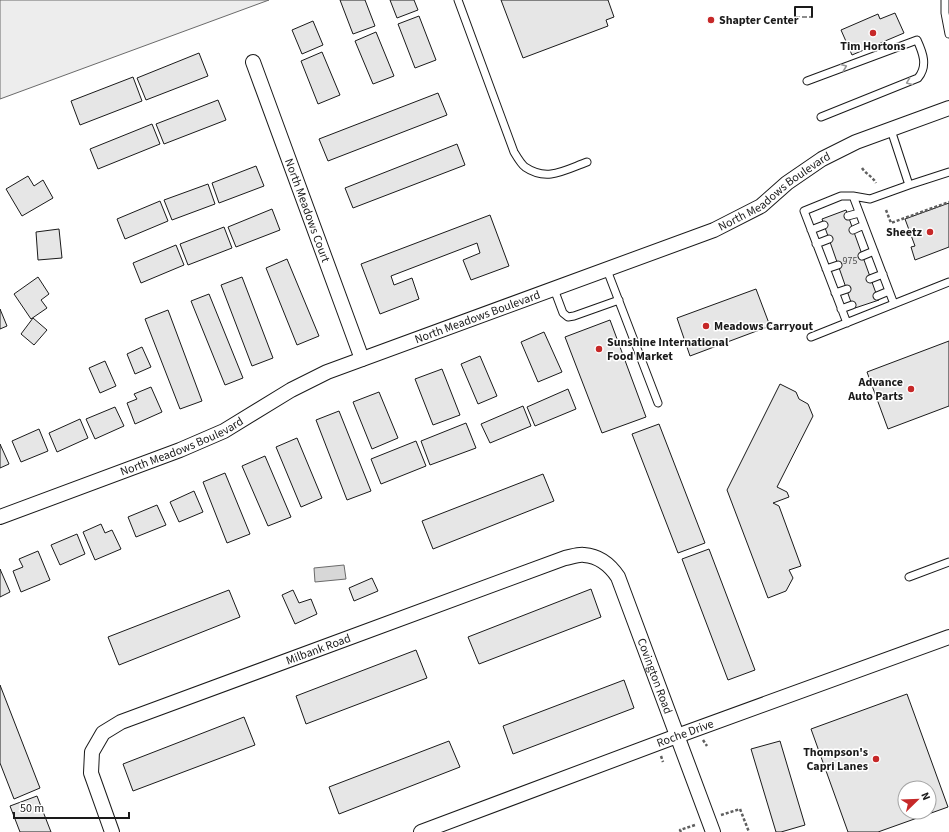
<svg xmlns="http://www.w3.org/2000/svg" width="949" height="832" viewBox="0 0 949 832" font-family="'Source Sans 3',sans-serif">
<rect width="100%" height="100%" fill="#fff"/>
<path fill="#ededed" stroke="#6a6a6a" d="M0,0H269L0,99Z"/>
<path fill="#d7d7d7" stroke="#6a6a6a" d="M344,565L346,579L315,582L314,568Z"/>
<path fill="#e6e6e6" stroke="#1a1a1a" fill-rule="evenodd" d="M340,0H365L375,26L353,34Z
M390,0H414L418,10L397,18Z
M501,0H608L614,17L606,20L608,26L523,58Z
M895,13L904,33L852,55L841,30L878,14L880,19Z
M419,16L436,60L415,68L398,24Z
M313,21L323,45L302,54L292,30Z
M376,32L394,76L373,84L355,41Z
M322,52L340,95L318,104L301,61Z
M199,53L208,76L146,100L137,78Z
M133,77L142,101L80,125L71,101Z
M438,93L447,115L328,161L319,139Z
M218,100L226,120L164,144L156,124Z
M152,124L160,144L98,169L90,149Z
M457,144L465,165L353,208L345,188Z
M256,166L264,186L219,203L212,183Z
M28,176L34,186L43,180L53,198L22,216L6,189Z
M208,184L215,204L172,220L164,200Z
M160,201L168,221L125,239L117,219Z
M949,203V247L915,260L911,247L915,246L905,219Z
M272,209L280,230L236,247L228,227Z
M846,210L877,296L879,300L855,308L852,305L822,219Z
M490,215L509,266L471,280L463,260L480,253L477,243L391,276L394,285L412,278L419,299L380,314L361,264Z
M224,227L232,248L188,265L180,244Z
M59,229L62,258L38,260L36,232Z
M176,245L184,265L141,283L133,263Z
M287,259L319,336L297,345L266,268Z
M38,277L49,294L41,300L47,308L31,319L14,294Z
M242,277L273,358L252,366L221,285Z
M756,289L770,326L690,356L677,318Z
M209,294L243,378L225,385L191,301Z
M0,309L7,326L0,329Z
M168,310L202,401L180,409L145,319Z
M33,318L47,330L34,345L21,334Z
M610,320L646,417L602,433L565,337Z
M544,332L562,372L538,382L521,342Z
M949,341V406L888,429L867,372Z
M142,347L151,367L135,374L127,354Z
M480,356L497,396L478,404L461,364Z
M105,361L116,386L100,393L89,368Z
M442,369L460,415L433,425L415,379Z
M780,384L796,392L799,399L808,404L813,416L777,487L787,492L789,497L773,503L779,506L801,566L789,570L793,578L786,591L768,598L727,490Z
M151,387L162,412L135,424L127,403L137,399L134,394Z
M568,389L576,409L535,426L527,407Z
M379,392L398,438L372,449L353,402Z
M523,406L531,426L490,443L481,424Z
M115,407L124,426L95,439L86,419Z
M339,411L371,491L347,500L316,420Z
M80,419L88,438L57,452L49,433Z
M466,423L476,448L430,465L421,441Z
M659,424L705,543L678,553L632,434Z
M39,429L48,451L21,462L12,441Z
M297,438L322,498L301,507L276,447Z
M416,441L426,466L381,484L371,459Z
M0,444L9,464L0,468Z
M265,456L291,517L268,526L242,466Z
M225,473L250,534L227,543L203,482Z
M543,474L554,501L433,549L422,521Z
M194,491L203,512L179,522L170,502Z
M157,505L166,525L136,537L128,517Z
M101,524L105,533L112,530L121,549L95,560L83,532Z
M77,534L85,554L60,565L51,545Z
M709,549L755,670L728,680L682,559Z
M38,551L50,580L21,592L13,571L23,567L19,559Z
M0,569L10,592L0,597Z
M372,578L378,591L354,601L349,588Z
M591,589L601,617L479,664L468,637Z
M229,590L240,617L119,665L108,637Z
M293,590L299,603L311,599L317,614L295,624L282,595Z
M416,650L427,678L306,724L296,696Z
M624,680L634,708L513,754L503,726Z
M0,685L40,788L14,799L0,763Z
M907,694L948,807L878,832H848L811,729ZM905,788H929V812H905Z
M244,717L255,745L133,791L123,764Z
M449,741L460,767L339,814L329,787Z
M780,741L805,825L781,832H776L751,749Z
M37,796L51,832H20L10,806Z"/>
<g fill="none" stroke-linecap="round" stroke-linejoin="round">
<defs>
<path id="lane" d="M458,0L514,152C517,157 521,164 525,167C547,182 565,170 587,162
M945,0V13L949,34
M807,81L917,40C923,53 928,66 918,78L821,117
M891,130L909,185L949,172
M853,196L894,304
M848,216L859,213
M811,230L824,225
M853,230L864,225
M816,244L829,239
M862,256L874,251
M826,269L838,265
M607,270L658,403
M870,279L883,274
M554,289L563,313L568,317L574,316L619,300
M835,293L847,289
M877,296L889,291
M841,309L852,305
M847,323L804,211L841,196H853L870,199L909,185
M811,337L949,282
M909,577L949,562"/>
<g id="street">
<path id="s1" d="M253,62L362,359"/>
<path id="s2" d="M0,517L180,450L224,431L291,390L327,372L714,230L761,206L787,183L822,159L856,142L949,108"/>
<path id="s3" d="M112,832L91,773L92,752L103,733L121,722L565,558C571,557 579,554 584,555C599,556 610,565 618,577L713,832"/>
<path id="s4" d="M421,832L677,736L949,637"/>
</g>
</defs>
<use href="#lane" stroke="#1a1a1a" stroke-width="9"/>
<use href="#street" stroke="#1a1a1a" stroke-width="16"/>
<path stroke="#5f5f5f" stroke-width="2.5" stroke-dasharray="3 2" stroke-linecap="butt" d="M862,168C866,174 873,177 876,183
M886,210L891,223L949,202
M703,740L707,746
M661,756L663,762
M721,815L740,809L749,832
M681,832L680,830L695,825"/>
<use href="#lane" stroke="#fff" stroke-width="7"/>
<use href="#street" stroke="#fff" stroke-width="14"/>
<path stroke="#1a1a1a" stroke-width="1" stroke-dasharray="5 2" stroke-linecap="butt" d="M795,17H812"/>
<path stroke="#1a1a1a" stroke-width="2" d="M795,17V7H812V17"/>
</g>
<defs><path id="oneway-chevron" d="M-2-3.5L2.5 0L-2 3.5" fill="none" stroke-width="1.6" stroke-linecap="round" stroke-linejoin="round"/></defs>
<g stroke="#989898">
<use href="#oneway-chevron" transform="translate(844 67) rotate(-21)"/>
<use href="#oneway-chevron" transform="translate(909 82) rotate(159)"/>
</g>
<g fill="#c62828" stroke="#fff" stroke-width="1.5">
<circle cx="711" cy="20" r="4"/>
<circle cx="873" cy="33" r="4"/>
<circle cx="930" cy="232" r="4"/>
<circle cx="706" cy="326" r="4"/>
<circle cx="599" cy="349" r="4"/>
<circle cx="911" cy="389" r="4"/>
<circle cx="876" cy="759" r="4"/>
</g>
<g text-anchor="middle" stroke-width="3" stroke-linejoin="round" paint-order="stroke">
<g font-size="10" fill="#4d4d4d">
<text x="850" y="264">975</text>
</g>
<g font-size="12" font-weight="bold" fill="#1a1a1a" stroke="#fff" text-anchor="start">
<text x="719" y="24">Shapter Center</text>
<text x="873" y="50" text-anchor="middle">Tim Hortons</text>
<text x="922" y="236" text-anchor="end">Sheetz</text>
<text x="714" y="330">Meadows Carryout</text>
<text x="607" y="346">Sunshine International<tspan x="607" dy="14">Food Market</tspan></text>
<text x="903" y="386" text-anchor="end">Advance<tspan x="903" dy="14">Auto Parts</tspan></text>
<text x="868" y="756" text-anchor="end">Thompson's<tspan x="868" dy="14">Capri Lanes</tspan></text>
</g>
<g font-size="12" fill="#1a1a1a" stroke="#fff">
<text dy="4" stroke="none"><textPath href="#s2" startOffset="843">North Meadows Boulevard</textPath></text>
<text dy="4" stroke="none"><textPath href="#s1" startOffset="158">North Meadows Court</textPath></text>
<text dy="4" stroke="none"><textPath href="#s2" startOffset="519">North Meadows Boulevard</textPath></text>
<text dy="4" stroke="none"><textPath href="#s2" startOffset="195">North Meadows Boulevard</textPath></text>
<text dy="4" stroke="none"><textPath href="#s3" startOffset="337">Milbank Road</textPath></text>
<text dy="4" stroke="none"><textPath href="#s3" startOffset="767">Covington Road</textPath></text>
<text dy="4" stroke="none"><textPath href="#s4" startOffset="282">Roche Drive</textPath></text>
</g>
</g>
<g transform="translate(917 800) rotate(67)"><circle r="19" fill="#ffffff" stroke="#a3a3a3"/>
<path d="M0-3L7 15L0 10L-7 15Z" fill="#c62828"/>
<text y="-6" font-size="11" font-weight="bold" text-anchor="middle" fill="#1a1a1a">N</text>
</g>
<path d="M14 812v6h115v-6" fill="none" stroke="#1a1a1a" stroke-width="2"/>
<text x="20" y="812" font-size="12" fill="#1a1a1a" stroke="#ffffff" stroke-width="3" paint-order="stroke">50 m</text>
</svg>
